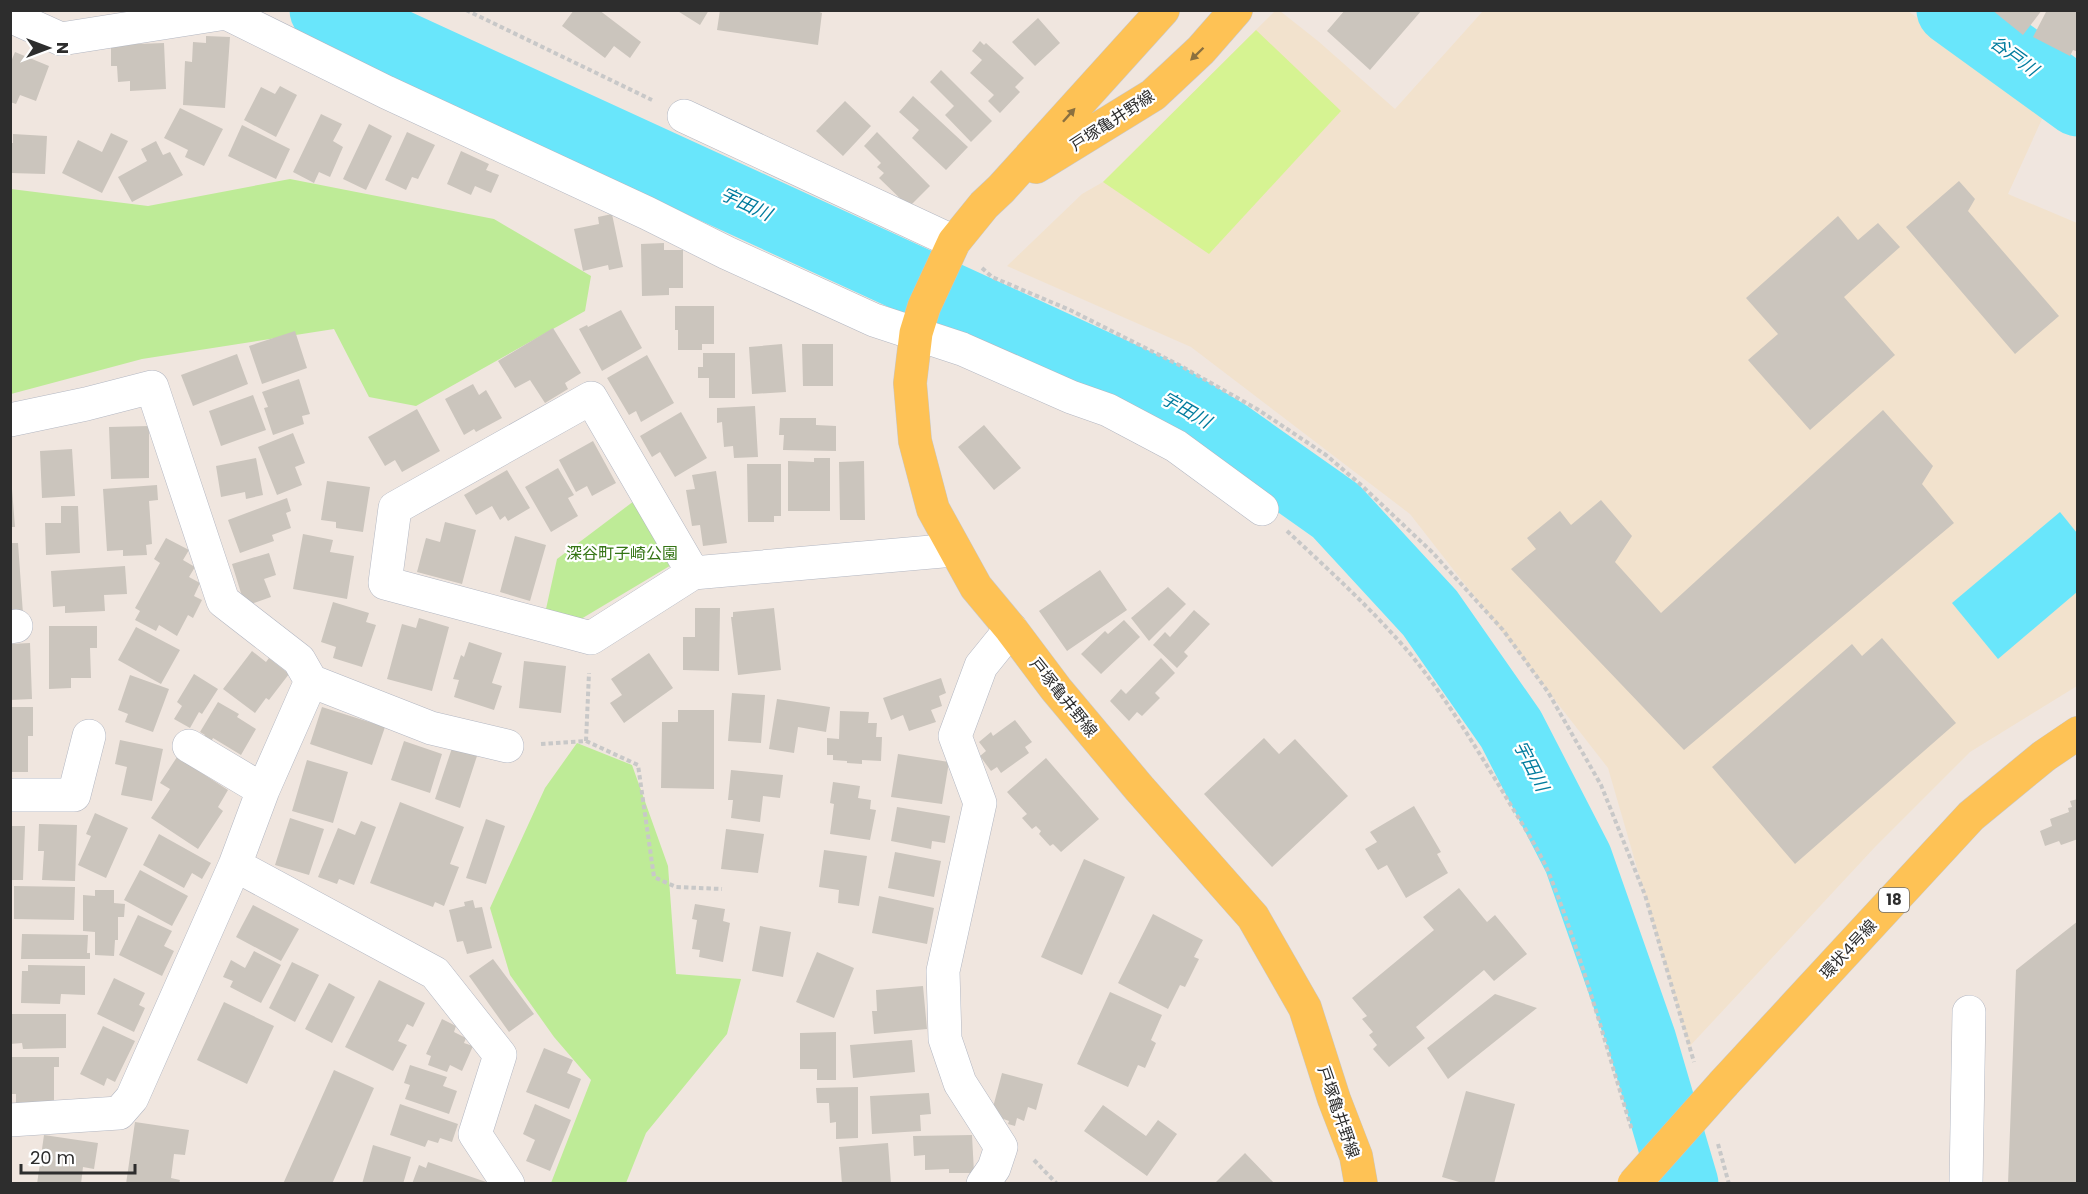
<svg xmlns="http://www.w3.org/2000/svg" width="2088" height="1194" viewBox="0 0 2088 1194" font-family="Poppins,'Noto Sans JP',sans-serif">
<rect width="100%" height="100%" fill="#f0e6df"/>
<path fill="#f2e2cd" d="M1275,11H1280L1318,41L1395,109L1483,11H1908L1996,78L2047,108L2008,194L2077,223V686L1970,752L1875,847L1689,1047L1608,768L1410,514L1191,347L1007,266L1082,194L1103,182Z"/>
<path fill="#beeb97" d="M290,179L494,219L591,276L585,311L416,406L369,397L334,329L142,359L11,394V189L148,206Z
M634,501L673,564L581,619L546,609L557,559Z
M577,743L632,765L668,866L676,974L741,979L727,1034L646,1133L626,1183H551L591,1080L554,1037L510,975L490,908L545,788Z"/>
<path fill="#d6f392" d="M1256,30L1341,111L1209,254L1103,182Z"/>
<path fill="#69e6fb" d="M2060,512L2077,533V592L1998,659L1952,603Z"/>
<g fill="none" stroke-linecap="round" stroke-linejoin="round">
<path stroke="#69e6fb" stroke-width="69" d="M324,10L1163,395L1227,434L1336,511L1430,613L1511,729L1578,859L1642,1041L1684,1184
M1951,10L2078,102"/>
</g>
<path fill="#cbc5bd" d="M574,10H599L641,42L630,58L614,46L605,58L562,26Z
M676,10H709L700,25Z
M720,10H814L822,13L818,45L717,30Z
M1345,10H1422L1370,70L1327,31Z
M1992,10H2042L2023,35Z
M2047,10H2078V52L2073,50L2070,56L2033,37Z
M1038,18L1060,43L1035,66L1012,42Z
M206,36L230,37L225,108L183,105L185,61L192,62L193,42L206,43Z
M980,41L984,45L986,43L1024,78L1015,87L1020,92L1000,113L988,101L994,95L970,73L982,60L972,51Z
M164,43L166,89L130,91V81L118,82L117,66H111V45Z
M15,52L49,66L36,101L20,95L16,104L10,102V64Z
M941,70L992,121L971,142L945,115L954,106L930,82Z
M280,86L297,95L276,137L244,120L261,87L275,94Z
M913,96L968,147L946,170L912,138L919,130L899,112Z
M845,101L871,126L843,156L816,131Z
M180,108L223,129L204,166L185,157L188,150L164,138Z
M321,114L342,124L333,141L343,147L330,177L319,172L314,183L293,172Z
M369,124L392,136L366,190L343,179Z
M242,125L290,149L276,179L228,156Z
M407,132L435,145L418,179L412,177L406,190L385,180Z
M877,132L930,186L909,207L879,178L884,173L877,167L881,163L864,146Z
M111,133L128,141L102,193L62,173L78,140L102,152Z
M13,134L47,136L45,174L10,173V143H13Z
M156,141L163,155L170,152L183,175L132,202L118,177L147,161L141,149Z
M461,151L489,164L486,170L499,175L491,193L475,186L471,195L447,184Z
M1959,181L1975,199L1968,211L2059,316L2015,354L1906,227Z
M612,214L623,267L609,270L608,265L583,271L574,229L599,224L598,217Z
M1838,216L1858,240L1878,223L1900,247L1844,297L1895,355L1810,430L1748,360L1778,334L1746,298Z
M664,243V250H683V288H669V295L642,296L641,244Z
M675,306H714V344H702V350H678V330H675Z
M621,310L642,348L602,371L579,329L587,325L588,327Z
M553,328L581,373L565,383L568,389L545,403L530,380L515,388L498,361Z
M295,331L307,368L262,384L249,346Z
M782,344L786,392L752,394L749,347Z
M802,344H833V386H803Z
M703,353H735V398H709V378H698V367H703Z
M237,354L248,384L193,406L181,375Z
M647,355L674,403L641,422L636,411L629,415L607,378Z
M299,379L310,414L302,416L304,424L273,435L264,408L268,407L262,392Z
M473,384L479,395L486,390L502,418L476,432L474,429L464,435L445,399Z
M253,395L266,430L221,446L209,411Z
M755,406L758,457L734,458L733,446L724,447L722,422L717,423V408Z
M417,409L440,451L402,472L395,460L385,466L368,437Z
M1883,410L1933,466L1922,484L1954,523L1684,750L1511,569L1536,549L1527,538L1560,511L1571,525L1601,500L1632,536L1615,562L1661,613Z
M681,412L707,458L675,477L660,452L652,457L640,436Z
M780,418H816V425L836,426V451L783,450L784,435H779Z
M984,425L1021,468L994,490L958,447Z
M149,426V478L111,479L109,427Z
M293,433L305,463L295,467L302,485L277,495L258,447Z
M593,441L616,483L592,496L587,486L576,492L559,460Z
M72,449L75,496L42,498L40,451Z
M256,458L263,495L246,499L245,492L221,497L216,466Z
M814,458H830V511H788V461L814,462Z
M864,461L865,520H840L839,462Z
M747,464H781V516H774V522H748Z
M558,468L574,495L568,498L578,516L551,532L525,487Z
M507,470L530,508L508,521L505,516L500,520L492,506L476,515L464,495Z
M716,471L727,543L703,546L700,525L692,526L686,490L695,489L692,475Z
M327,481L370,487L363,532L336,528V522L321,520Z
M157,485L158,500L149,501L152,544L146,545L147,555L123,556V550L107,551L103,489Z
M10,489H12L15,527H10Z
M287,498L291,511L286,513L291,528L272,535L274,541L240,553L228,520Z
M61,506H78L80,553L46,555L45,523H61Z
M445,522L476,530L462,584L417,572L426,538L440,542Z
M303,534L333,540L330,552L354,556L347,599L293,589Z
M515,536L546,545L530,601L500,592Z
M166,538L189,550L183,560L195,567L189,577L200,583L194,596L202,600L193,618L188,615L177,636L159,625L156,631L135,620L140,611L135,608L160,563L154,559Z
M10,543H18L23,614L10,615Z
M269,553L276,575L264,579L271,597L245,606L232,564Z
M125,566L127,594L104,595L105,611L65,613V606L53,607L51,571Z
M1100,570L1127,610L1067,651L1039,611Z
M1168,587L1186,604L1149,641L1131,618Z
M333,602L369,613L366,622L376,625L362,667L333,658L336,647L321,642Z
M695,608H720L719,671L683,670V637H695Z
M774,608L781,670L738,675L731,617H733V612Z
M1194,610L1210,624L1184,652L1188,656L1177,668L1153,645L1165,632L1170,637Z
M419,618L449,627L432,691L387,679L402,624L416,628Z
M1124,620L1140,637L1101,674L1081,654L1105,631L1108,634Z
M49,626H97V648H90L91,678H71V688L49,689Z
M136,627L180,650L161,684L118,660Z
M1882,638L1956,723L1795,864L1712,767L1852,644L1862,656Z
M469,642L502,653L492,683L502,686L494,710L454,697L459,680L453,679L461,655L464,657Z
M30,643L32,699L10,700V644Z
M252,651L266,662L269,658L289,674L269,700L266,698L255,713L223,689Z
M649,653L673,688L624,723L610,703L622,695L611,679Z
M1161,658L1175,673L1155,693L1160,698L1142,716L1137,712L1129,721L1110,701L1121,689L1126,694Z
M524,661L566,666L561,713L519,708Z
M194,674L218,689L202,714L199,712L190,728L174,719L182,706L177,702Z
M130,675L169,689L153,732L125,722L128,714L118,710Z
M941,678L946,693L939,696L942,706L931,710L936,722L909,731L903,715L891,720L883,698Z
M732,693L765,695L761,743L728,741Z
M777,699L830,707L826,732L798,727L794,753L769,749Z
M218,702L239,714L237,717L256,729L241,755L213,738L211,742L203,738L205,735L200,732Z
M10,707H33V736H28V772H10Z
M322,707L385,727L372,765L310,744Z
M678,710H714V789L661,788L662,722H678Z
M840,711L869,712L868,723H877L876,737H882L881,761L862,760V764L847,763V761L833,760V755H827V738L839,739Z
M1015,720L1032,742L1025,747L1029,753L1001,773L997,767L991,771L980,756L986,751L979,742L991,732L993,736Z
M1264,738L1279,754L1295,739L1348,796L1272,867L1204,794Z
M120,740L163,749L152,801L121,795L127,767L115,764Z
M404,741L442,754L430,793L391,780Z
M452,748L477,756L460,808L435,799Z
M898,754L949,762L942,804L891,797Z
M177,757L228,790L218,807L223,811L198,849L151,818L170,789L160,783Z
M1046,758L1099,819L1061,852L1053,844L1050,846L1039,834L1041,831L1036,826L1032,829L1022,818L1027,814L1007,792Z
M307,760L348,772L333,823L292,811Z
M731,770L783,775L780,798L763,796L760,822L731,818L733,800H728Z
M833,782L860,786L858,798L871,800L870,809L876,810L870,840L830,834L834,804L830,803Z
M2078,799V839L2061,845L2059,841L2045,846L2040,831L2052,826L2050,819L2069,812L2068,808L2072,807L2070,801Z
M400,802L464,827L450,864L459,867L444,906L435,902L433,907L370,883Z
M1414,806L1441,852L1437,854L1448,873L1406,898L1387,865L1378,870L1365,849L1377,842L1370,832Z
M897,807L950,816L945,843L932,841L931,849L891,841Z
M95,813L128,828L106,878L78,865L91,836L86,834Z
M290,818L324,829L309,875L275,865Z
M486,819L505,826L486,884L466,878Z
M361,821L376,827L354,885L339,879L337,884L318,877L338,828L355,835Z
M39,824L77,825L75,881L42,880L44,851H38Z
M10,826H25L23,880H10Z
M726,829L764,834L758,873L721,869Z
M159,834L211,863L202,879L192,873L184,888L143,865Z
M824,850L867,856L859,906L838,903L839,890L819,887Z
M895,852L941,861L934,897L888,888Z
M1084,859L1125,877L1082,975L1041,957Z
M140,870L188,896L172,926L124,900Z
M14,886L75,887L74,920L14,919Z
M1459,888L1487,922L1495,915L1527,954L1494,981L1484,970L1416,1027L1425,1038L1389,1067L1373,1049L1377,1045L1369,1035L1373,1032L1362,1019L1367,1016L1352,998L1434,930L1423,917Z
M95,890H114V903L125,904L124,917H118V940H115L114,956L95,955V932L83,931V895L95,896Z
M879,896L934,908L927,944L872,933Z
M473,900L475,908L482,907L492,948L467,954L463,941L457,942L449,910L465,906L464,902Z
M695,904L725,909L723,921L730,923L723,962L699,957L700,950L692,949L697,920L692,919Z
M253,905L299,929L281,961L236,937Z
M1153,914L1203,940L1194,957L1199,959L1185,987L1180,985L1168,1009L1118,983Z
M138,915L172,931L164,946L174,951L162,976L119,955Z
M2078,921V1184H2008L2016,970Z
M760,926L791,932L783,977L752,971Z
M22,934L88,935L87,953H90V959H21Z
M254,951L281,965L261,1003L230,987L233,981L223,977L231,960L245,968Z
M817,952L854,968L834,1018L796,1002Z
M493,959L534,1014L509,1032L469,976Z
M292,962L319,975L295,1022L269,1008Z
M28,965L85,966V995L61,994L60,1004L21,1003L22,971H28Z
M114,978L145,993L139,1005L145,1008L134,1032L97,1014Z
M379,980L425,1003L413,1027L407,1024L398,1041L407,1045L393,1071L345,1047Z
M329,983L355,997L332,1043L305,1029Z
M923,986L927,1029L874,1034L872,1011H877L876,990Z
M1110,992L1162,1015L1151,1040L1156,1043L1145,1068L1138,1065L1128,1087L1077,1064Z
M1495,994L1537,1008L1448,1079L1427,1048Z
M224,1002L274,1026L247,1084L197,1060Z
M10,1014H66V1048L23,1049L22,1043L10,1044Z
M442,1019L456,1026L454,1032L466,1038L464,1043L473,1046L462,1071L450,1065L447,1072L428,1065L431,1056L426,1054Z
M103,1026L135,1041L115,1082L107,1078L104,1086L80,1074Z
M836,1032V1080H817V1069H800V1033Z
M912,1040L915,1072L853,1078L850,1045Z
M544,1048L573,1060L567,1073L581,1079L569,1109L526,1092Z
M10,1057H59V1067H54V1104H16V1094H10Z
M410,1065L447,1077L443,1086L457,1091L449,1114L405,1099L410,1085L404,1083Z
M334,1070L374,1088L332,1184H283Z
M1002,1073L1043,1084L1036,1110L1028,1107L1024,1121L1017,1118L1015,1126L1008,1124L1009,1121L998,1117L992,1111Z
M858,1087V1138L836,1139V1122L830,1123L829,1103H817L816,1088Z
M1466,1091L1515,1104L1494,1184H1466L1442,1177Z
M929,1093L931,1114L920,1115L921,1131L872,1134L870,1096Z
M400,1104L458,1124L452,1142L440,1138L438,1143L428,1140L425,1147L390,1135Z
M535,1104L571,1120L550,1171L526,1161L535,1140L523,1134Z
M1103,1105L1146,1136L1158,1120L1177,1134L1147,1176L1084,1131Z
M135,1122L189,1130L185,1155L174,1154L171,1178L180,1180L179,1184H126Z
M44,1135L98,1143L94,1169L83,1167L81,1184H37Z
M972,1135L974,1173H949V1169L925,1170V1155L914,1156L913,1136Z
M888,1143L891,1184H842L839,1147Z
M373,1145L411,1157L403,1184H362Z
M1245,1153L1275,1184H1214Z
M428,1162L489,1183V1184H412L419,1165L426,1168Z"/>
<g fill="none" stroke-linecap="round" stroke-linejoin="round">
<defs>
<path id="minor" d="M10,16L61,39L226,13L386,92L647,213L727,253L874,320L962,349L1071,397L1108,410L1176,446L1262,509
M684,116L954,242
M10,420L86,404L152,387L223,601L299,660L311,681L263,790L235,865L132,1098L119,1113L10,1120
M693,573L591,398L395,508L385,583L591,638L693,573L954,550
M10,627L16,626
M311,681L431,728L507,746
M189,746L263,790
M10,795H74L89,736
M235,865L435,973L500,1055L475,1134L508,1184
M983,1184L994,1168L1001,1147L960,1083L945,1039L943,971L980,803L955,736L981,666L1011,629
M1966,1184L1969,1012"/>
<path id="major" d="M1163,10L1001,189L984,205L954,242L924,307L916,333L910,383L915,441L933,509L976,587L1011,629L1056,689L1139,788L1253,917L1305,1008L1334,1099L1356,1156L1361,1184
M1036,167L1153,95L1201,50L1236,10
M1724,1083L1971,816L2044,756L2078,733"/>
</defs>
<use href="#minor" stroke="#b3b7c2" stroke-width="34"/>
<use href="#major" stroke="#c8c8c8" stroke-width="34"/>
<path stroke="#c8c8c8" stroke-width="4" stroke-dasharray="4.5 3" stroke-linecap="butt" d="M466,10L652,100
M982,268L992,277L1070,310L1179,365L1257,409L1326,455L1360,484L1432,552L1503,630L1548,692L1601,785L1645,895L1694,1062
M1287,531C1330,571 1374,611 1412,656C1446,698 1475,746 1503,792C1518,818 1536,844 1548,871C1582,955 1605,1044 1632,1130
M586,741L638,765L654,877L676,887L722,889
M541,744L586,741L589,673
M1718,1144L1729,1184
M1034,1160L1057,1184"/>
<use href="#minor" stroke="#fff" stroke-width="33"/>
<use href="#major" stroke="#fec255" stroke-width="33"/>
<defs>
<path id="major-bridge" d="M1634,1184L1724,1083"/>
</defs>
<use href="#major-bridge" stroke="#c8c8c8" stroke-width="34" stroke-linecap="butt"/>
<use href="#major-bridge" stroke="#fec255" stroke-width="33"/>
</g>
<defs><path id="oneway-solid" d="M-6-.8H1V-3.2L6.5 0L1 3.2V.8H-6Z" transform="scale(1.5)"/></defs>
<g fill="#8b703f">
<use href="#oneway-solid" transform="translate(1197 54) rotate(136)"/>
<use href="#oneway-solid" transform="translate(1069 115) rotate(-48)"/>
</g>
<g text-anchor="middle" stroke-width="4.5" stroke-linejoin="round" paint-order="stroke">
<rect fill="#fff" stroke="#6c6c6c" stroke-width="1.5" x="1879" y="888" width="30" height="24" rx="4.5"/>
<g font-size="15" font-weight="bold" fill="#2d2d2d">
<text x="1894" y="905">18</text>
</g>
<g font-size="16" fill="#2d2d2d" stroke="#fff">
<text transform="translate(1112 120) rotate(-33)" y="6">戸塚亀井野線</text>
<text transform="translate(1064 697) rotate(51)" y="6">戸塚亀井野線</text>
<text transform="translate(1848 949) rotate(-47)" y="6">環状4号線</text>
<text transform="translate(1339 1112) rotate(71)" y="6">戸塚亀井野線</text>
</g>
<g font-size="16" fill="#347414" stroke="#fff">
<text x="622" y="559">深谷町子崎公園</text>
</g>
<g font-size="18" font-style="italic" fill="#027c9e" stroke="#fff">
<text transform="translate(2014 56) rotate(36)" y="6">谷戸川</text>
<text transform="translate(746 204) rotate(25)" y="6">宇田川</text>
<text transform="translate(1186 410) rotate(30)" y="6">宇田川</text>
<text transform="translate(1531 766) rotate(63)" y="6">宇田川</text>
</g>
</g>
<rect width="2088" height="1194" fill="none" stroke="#2d2d2d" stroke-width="24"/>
<g transform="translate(48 48) rotate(90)" stroke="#ffffff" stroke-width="4.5" paint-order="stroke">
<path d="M0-4.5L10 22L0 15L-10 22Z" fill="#2d2d2d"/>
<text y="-9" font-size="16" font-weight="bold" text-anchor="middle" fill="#2d2d2d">N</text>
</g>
<path d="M21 1164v9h114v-9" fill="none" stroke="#2d2d2d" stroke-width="3"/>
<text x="30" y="1164" font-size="18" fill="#2d2d2d" stroke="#ffffff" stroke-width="4.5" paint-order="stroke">20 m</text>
</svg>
